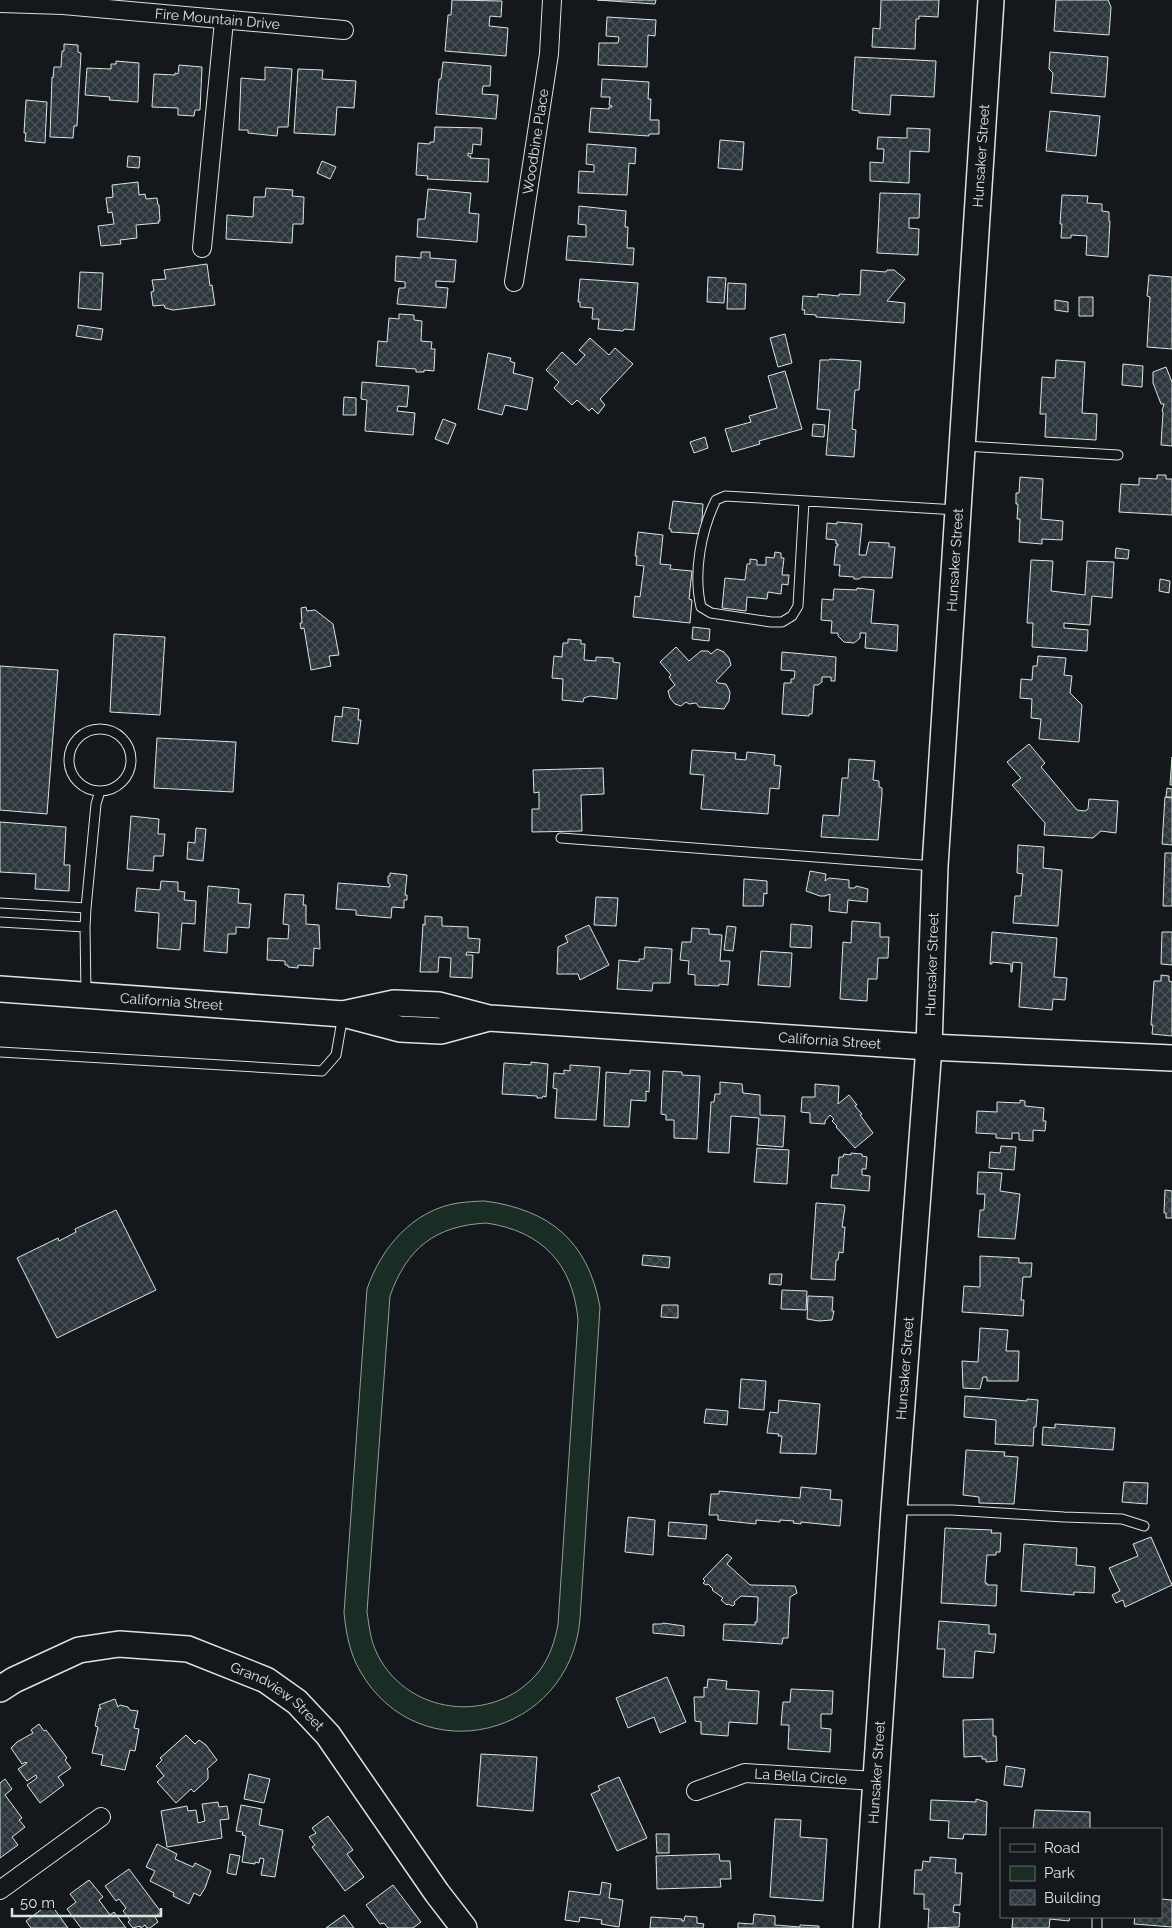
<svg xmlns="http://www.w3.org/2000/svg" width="1172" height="1928" viewBox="0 0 1172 1928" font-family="Raleway,sans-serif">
<defs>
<pattern id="building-cross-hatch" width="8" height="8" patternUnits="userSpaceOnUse" patternTransform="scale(1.25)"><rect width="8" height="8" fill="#2c363c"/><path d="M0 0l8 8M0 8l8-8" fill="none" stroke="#4a5358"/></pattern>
</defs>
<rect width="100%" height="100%" fill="#14181c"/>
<path fill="#1a2d24" stroke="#939e99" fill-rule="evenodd" d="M485,1201C550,1210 588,1241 600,1307L580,1619C570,1737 419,1774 360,1671C350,1654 346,1633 344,1613L367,1289C381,1248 413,1210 458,1203C467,1202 476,1201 485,1201ZM486,1223C542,1231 573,1264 578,1320L558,1624C555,1641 550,1656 540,1670C496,1727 403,1716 375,1649C370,1637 369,1624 367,1612L390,1296C407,1248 435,1226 486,1223Z"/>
<path fill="url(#building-cross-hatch)" stroke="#d8e6dc" d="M452,0L502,1L501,17L490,16L489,26L508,28L506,56L445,51L448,15H451Z
M597,0H656L655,4Z
M881,0H939L938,17L919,16V19H916L915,49L872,47L873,28L880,29Z
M1056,0H1108L1111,7L1109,35L1054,31Z
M607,17L656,20L655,36L648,35L647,67L598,65L599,43H618L619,37L606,36Z
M64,44L78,45V52L81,53L77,126H74L73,138L50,137L52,77L53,78L54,67H61L62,51H64Z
M1050,52L1108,57L1105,97L1051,93L1053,73L1049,69Z
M855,57L936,61L934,97L891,95L890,115L859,113V111L852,110Z
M116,61L139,63L138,102L109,100L110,97L85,95L87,68L111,69V64H116Z
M443,62L491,66L490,86H483L482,94L498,95L496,119L436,114L439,79H441Z
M179,65L202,67L200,110H195L194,116L178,115V108L152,107L154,74L175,75V73L178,74Z
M265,67L292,69L288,127H278L277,136L248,133V130H239L241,78L265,80Z
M298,69L323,70L322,79L356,81L354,108L337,107L335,135L294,133Z
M602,79L649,82L648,99H651L650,120H659V134H649V136L589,132L591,108L609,109V107H612V106L609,105L610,97H601Z
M26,100L47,102L45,143L25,141L26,133H24Z
M1050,111L1100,116L1096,156L1046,151Z
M435,127L482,128L481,145L473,144L472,154L468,153V156H471L470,158L489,159L488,182L427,179L428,176L416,175L418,143L430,144V142H434Z
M907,128L930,129L929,152L910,151L909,183L870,181V162L883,163L884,149H877L878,137L907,138Z
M720,140L744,142L742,170L718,168Z
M587,144L636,148L635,164L629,163L627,195L578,193L579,171L594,172V165L586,164Z
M128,156L140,157L139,168L127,167Z
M322,161L336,167L330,179L317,173Z
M138,182L139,195L145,194L146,199L157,198L158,205H159L160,221H158L159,223L136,225L137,238L120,240L121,244L101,246L98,226L114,224L112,212L108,213L106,198L113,197L112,185Z
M266,188L293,190L292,196L304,197L303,224H293L292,243L226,239L227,215L253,217L254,197H265Z
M428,189L471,193L469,213L479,214L477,242L417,237L418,219H425Z
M880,193L920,194L919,218H909V228L919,229L918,255L877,253Z
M1062,195L1088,196L1087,203L1102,204V211L1109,212V221H1110L1108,257L1086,255L1087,236L1071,235V238H1061L1062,224H1060Z
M579,206L626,211L625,227H628L627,248H634L633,265L566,260L568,236L586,237V225L578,224Z
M421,252H430V258L456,260L454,282L436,281V287L448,288L446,308L397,304L399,288H405V282L395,281L396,256L421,258Z
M207,264L210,286L212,285L215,305L173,310L165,308L164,305L153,306L151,292L154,291L152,280L166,279L164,270Z
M861,270L886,272L887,270H894L905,279L887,301L905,303L904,323L816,317V315L804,314L805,310H802L803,296L818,297V294L839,296V294L860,295Z
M80,272L103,273L101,310L78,308Z
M1149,275L1172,277V349L1147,347L1150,297L1147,296Z
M708,277L726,278L724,303L707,302Z
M580,279L638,283L634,330L624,329L623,331L598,329L599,319H592L593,308L580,307V302H578Z
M728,283L746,284L745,309H727Z
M1079,297H1093V316H1079Z
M1055,300L1068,302V312L1055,310Z
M399,314L414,315V320L422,321L421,341L432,342L431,349H435L434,371L424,370V372H416V369L376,366L378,341L387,342L389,318L399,319Z
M78,325L103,329L101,340L76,336Z
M785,334L792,363L778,367L770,338Z
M590,338L609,355L615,348L633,364L600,399L605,405L598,414L592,408L589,411L577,400L572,405L554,388L559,382L546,370L562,352L576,365L585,355L579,350Z
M488,353L511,358L510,361L515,363L513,373L533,378L527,410L505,405L502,415L478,409Z
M830,359L861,361L859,390H855L852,429L856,430L854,457L826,455L830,410L817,409L820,360H829Z
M1056,360L1085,362L1082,413L1097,414L1096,440L1045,437L1046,414H1040L1042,377L1055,378Z
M1123,364L1143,366L1142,387L1122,385Z
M1166,367L1172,382V446L1161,445L1163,412L1162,411L1164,404H1161L1153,383V372Z
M785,371L802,429L759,441L760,444L732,452L725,429L751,422L749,416L777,408L768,376Z
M362,382L409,386L407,407L398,406L397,411L415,413L413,435L365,431L367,400L361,399Z
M344,397L356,398V415H343Z
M443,419L456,424L448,444L435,439Z
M813,424L825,425L824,437L812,436Z
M705,437L708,448L694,453L690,442Z
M1157,475H1166V479H1172V515L1119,512L1121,484L1139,485V478L1157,479Z
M1020,477L1043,479L1041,519L1063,521L1062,540L1042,539V544L1019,542L1020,519H1017L1018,504H1016V493H1019Z
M673,501L703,504L701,534L671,532V529H669Z
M837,522L862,524L859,555H866L869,542L889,543V547H895L892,578L862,577L859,579H854V577L839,576L840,565H834L836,546H838V544H836V540L826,539L827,523L837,524Z
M638,532L663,535L660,564L671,565L670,569L692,571L689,599L692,600L690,623L633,617L635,596L640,597L644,566L636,565L637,556H635Z
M1116,548L1129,550L1128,559L1115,558Z
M775,552L781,553V558H784L782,575H789L788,585L782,584L781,594L768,592L767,599L747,597L746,611L722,608L725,578L745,580L747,564H750V559L757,560V565H766V557L774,558Z
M1031,560L1053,561L1051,591L1085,595L1087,561L1114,562L1112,598L1092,596L1090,625L1064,623V628L1088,630L1087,651L1032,647L1033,623H1027Z
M1160,579L1170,581L1169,593L1159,591Z
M857,588L874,590L871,623L898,625L897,651L865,648L866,633H860V638L854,643L844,642L838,636V633H831L832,621L821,620L822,599L833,600L834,589L857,590Z
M306,607L307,611L315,610L333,624L339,655L329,656L331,666L311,670L304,628L301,629L300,623H302L301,608Z
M693,627L710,629L709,641L692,639Z
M114,634L165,637L160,715L110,712Z
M568,639L581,640V644H585L584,660L596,661V657L613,658V662L620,663L617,699L590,696L584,698L583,702L562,700L563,679L552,678L554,656L562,657L563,643H568Z
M676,647L689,661L701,651H708L711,654L717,649L724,652L729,658L731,665L716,681L718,683L726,684L730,692L729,701L724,709L699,707L696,703L689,704L686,702L681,706L675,704L670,698L668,691L675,685L669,677L671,675L660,662Z
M782,652L836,657L835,681H831V677H822V682L818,685H814L812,714H809V716L782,714L784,683H791V679H794L795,671L781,670Z
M1038,656L1066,658L1064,675L1072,676L1070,693L1082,705L1079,742L1039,739L1041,719L1031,718L1032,699L1020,698L1021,679L1032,680L1033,666H1037Z
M0,666L58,670L47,814L0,810Z
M343,707L359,709L358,720H361L358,744L332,741L335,716L342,717Z
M157,738L236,742L233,792L154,788Z
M1029,744L1045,763L1041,767L1077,810L1085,811L1088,809L1089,799L1118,801L1116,833L1101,831L1093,838L1044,835L1045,823L1012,785L1021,778L1007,762Z
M692,750L736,753L735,759L746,760L747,752L775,755L774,765L781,766L779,789L770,788L768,814L701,809L704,775L690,774Z
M1172,757V785H1170Z
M849,759L875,761L873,780L879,781V787L882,788V794L878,840L821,837L823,815L839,816L842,778H848Z
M603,768L604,794L581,795L582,831L532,832V809H539V792L534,793L533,770Z
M1167,788L1172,789V797H1166Z
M1165,797L1172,798V845L1162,844Z
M131,816L159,819L158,834H165L163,856H154L153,871L127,869Z
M0,822L66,827L64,865H70L69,891L35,889L36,874L0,872Z
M196,828L206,829L203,861L187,859L188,842L195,843Z
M1018,845L1044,847L1043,868L1062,870L1058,926L1013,923L1015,896H1021L1023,874L1017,873Z
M1165,853H1172V906H1163Z
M810,871L826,874L825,881L829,878L849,880V888H855L856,886L868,889L867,902L848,900L847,913L829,911L830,894L825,896H820L806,891Z
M390,873L407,875L405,895H407V900H404V908L392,907L391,918L356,915V910L336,909L338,883L390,887V884L388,883V876H390Z
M744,879L767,881V894L764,893L763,906H743Z
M161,881L178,882V891L185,892L184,900L196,901L195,924L182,923L180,950L157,948L159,913L135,911L137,888L160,890Z
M208,886L239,889L238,903L251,904L249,928L236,927V934H228L227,953L204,951Z
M285,894L304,895L303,905H306V924L319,925L320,949L314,948L313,966L298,965V968L288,967V965H285V961L267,960L268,938L288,939L289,925L283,924Z
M596,897L618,898L616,926L594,925Z
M425,916L442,917V926L468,927V938L480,939L479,953L467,952L466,955H473L472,978L450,977L451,958L439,957L438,972H420L423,924L425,925Z
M852,921L880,923V937H889L888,958H878L877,979H868L867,1001L840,999L843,942L851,943Z
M791,924L812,926L811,948L790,947Z
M589,925L609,965L580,980L578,974H557L558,947L568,942L565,936Z
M727,926L736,927L733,951L724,950Z
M692,928L709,929V934L722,935L720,961H730L728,985L719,984V986L695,985V975L688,974L689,961L680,960L682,942H691Z
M992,932L1057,938L1054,977L1067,978L1065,1000L1053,999L1052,1010L1019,1007L1022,963L1013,962L1012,972H1011V964L992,962V964H990Z
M1162,932H1172V965L1161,964Z
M645,947L672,949L670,983H653L652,991L617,989L619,960L639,962V959H644Z
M761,951L792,953L790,987L758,985Z
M1161,975L1169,976V981L1172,982V1036L1152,1034L1153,1025H1151L1154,981H1161Z
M531,1062L548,1064L546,1097L543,1096L542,1098H537V1096L502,1094L504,1063L531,1065Z
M570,1065L600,1067L596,1120L555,1118L557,1089L553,1088L554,1073L564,1074V1070L570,1071Z
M630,1070L650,1071L649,1092L646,1091V1101L631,1100L629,1127L604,1126L606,1072L630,1074Z
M663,1071L682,1072V1075L700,1076L697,1139L674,1138V1120H666V1115L661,1114Z
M720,1082L742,1084L743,1093L760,1095V1115L785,1116L783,1147L757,1145L759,1118L731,1116L729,1153L708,1152L711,1102H714L715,1094H720Z
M815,1084L839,1086L838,1104L849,1095L857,1105L855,1106L862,1114L860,1115L873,1133L855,1148L836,1127L837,1126L832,1121L834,1119L830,1115L825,1121V1124L810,1123V1113L801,1112L802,1097H815Z
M1020,1100L1025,1101V1106L1044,1108L1043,1121H1046L1045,1131L1033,1130V1141L1019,1140V1133H1012V1139L996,1138V1134L976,1133L977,1111L997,1112V1102L1020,1103Z
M1001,1146L1016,1147L1014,1170L989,1168L990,1152L1000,1153Z
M757,1148L789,1150L787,1184L754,1182Z
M851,1153L862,1154V1156L867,1157L866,1169H862V1175L870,1176L869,1191L831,1188L832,1175H838L839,1157H843L844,1154L851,1155Z
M978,1172L1002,1173L1000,1191L1020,1194L1015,1239L978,1237L980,1210H984L985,1194H977Z
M1165,1190L1172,1191V1218H1166V1213H1164Z
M816,1203L844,1205L845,1207L842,1227H845L843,1253L839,1252L838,1260H836L835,1280L811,1279Z
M116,1210L156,1290L57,1338L17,1258L58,1238L59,1241L76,1232L75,1229Z
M643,1255L670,1257L669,1268L642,1265Z
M980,1256L1019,1258V1263H1032L1031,1277H1023L1021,1300H1024L1023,1316L962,1312L964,1286L980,1287Z
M770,1274H782L781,1285L769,1284Z
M782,1290L807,1291L806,1310L781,1309Z
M808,1296L833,1297L832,1311H834L832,1320L819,1321L807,1319Z
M662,1305H678V1318L661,1317Z
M980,1328L1008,1330L1006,1351H1019L1018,1381H987V1377H983L980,1389L963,1388L962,1361L978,1362Z
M741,1379L766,1381L764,1410L739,1408Z
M965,1396L1027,1401V1399L1038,1400L1036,1427H1034L1033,1446L995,1444L996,1420L964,1417Z
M779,1400L820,1404L816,1454L780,1453L782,1436H778L779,1434L767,1433L770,1412L778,1413Z
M706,1409L728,1411L727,1425L704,1423Z
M1055,1424L1115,1428L1113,1450L1042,1445L1043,1427L1055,1428Z
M966,1450L1005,1452L1004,1456L1018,1457L1014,1504L979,1503V1497L963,1495Z
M1124,1482L1148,1483L1147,1504L1122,1502Z
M801,1487L831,1490L830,1499L842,1500L840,1526L801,1522V1524L793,1523L794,1521L780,1520V1522L756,1520V1524L718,1520V1515H709L711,1494H719V1491L800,1498Z
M628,1517L655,1520L653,1555L625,1552Z
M669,1522L707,1525L706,1539L668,1536Z
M945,1528L992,1530L991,1533H1001L1000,1552H996V1555H987L985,1583H987V1585H997L996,1606L941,1603Z
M1151,1537L1172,1585L1125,1607L1123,1600L1116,1603L1112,1595L1120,1591L1109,1568L1138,1556L1133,1544Z
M1024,1544L1077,1548L1076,1565L1095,1567L1094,1593L1074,1592V1595L1021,1591Z
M727,1554L732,1558L727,1564L750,1585L795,1586L797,1593L790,1597L788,1638H783L782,1644L723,1640L724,1624L755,1625V1622H757L758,1597L741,1596L734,1602L735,1604L733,1606L728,1604L727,1605L721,1600L723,1598L712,1590L713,1589L708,1584L706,1585L703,1583L705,1581L703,1579Z
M939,1621L989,1625V1634H996L994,1653L975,1651L973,1678L943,1677L945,1649H937Z
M663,1623L684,1626V1636L653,1633V1624H662Z
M667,1677L686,1722L660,1733L654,1717L628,1728L616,1698Z
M708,1679L727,1681L726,1689L759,1691L757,1724L729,1722L728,1736L701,1734V1722L695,1721L694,1697H704V1687L707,1688Z
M791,1689L833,1691L832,1714H821V1728L831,1729L830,1752L788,1749L789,1725H781L783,1702H790Z
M115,1699L118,1707L120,1705L128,1707L130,1710L138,1711L134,1728L139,1729L135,1751L130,1750L125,1770L101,1765L103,1755L92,1753L98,1727L95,1726L99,1708L101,1709L99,1705Z
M993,1719V1736H996L997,1761L986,1762V1759H982V1756L964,1757L963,1720Z
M39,1724L44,1731L46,1730L67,1758L65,1760L71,1768L58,1777L64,1785L40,1803L27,1785L37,1778L36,1775L27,1781L18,1769L27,1763L26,1762L22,1764L11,1748L17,1742L33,1733L31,1730Z
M186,1735L195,1744L199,1740L206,1745L217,1760L207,1769L208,1770V1779L194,1792L191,1789L176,1803L157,1782L164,1776L156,1766L162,1760L160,1758Z
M481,1754L537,1757L533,1811L477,1806Z
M1006,1766L1025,1769L1022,1787L1004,1785Z
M249,1774L270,1779L264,1803L244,1799Z
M619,1777L647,1838L617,1851L591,1794L600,1790L598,1786Z
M5,1779L12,1789L5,1795L22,1818L19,1820L25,1827L12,1837L18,1845L0,1858V1783Z
M976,1799L987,1802L986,1835L964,1834L963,1839L948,1838L949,1821L930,1820L931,1800L976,1802Z
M218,1802L219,1807L227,1806L229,1819L220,1820L222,1838L167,1847L161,1811L187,1806L188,1811L196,1810L198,1823L205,1821L202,1804Z
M241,1805L262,1809L259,1825L283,1830L275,1877L261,1875L264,1859L260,1858L259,1863L255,1862V1864L242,1862L246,1836L242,1835L243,1832L236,1831Z
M1035,1810L1090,1812V1829H1033Z
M328,1816L353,1850L347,1854L364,1877L345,1891L312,1847L315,1845L309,1837L316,1833L312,1828Z
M775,1819L801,1820L800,1837L827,1839L823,1901L770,1897Z
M656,1834H669V1853H657Z
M157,1844L177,1854L175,1859L193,1867L195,1863L211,1871L205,1888L200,1896L194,1893L189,1904L173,1896L174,1893L150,1881L155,1871L146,1867Z
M230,1854L240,1856L236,1875L227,1873Z
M719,1854L720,1861H730L731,1879H720L721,1887L657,1889L656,1856Z
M930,1857L956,1859L955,1873H962L960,1905H954L953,1912L960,1913L959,1927L928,1928L929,1909H924V1894H914L915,1870H922L923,1861L930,1862Z
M129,1869L161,1912L155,1917L158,1922L150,1928H147L145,1925L141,1928L140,1926L133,1928L128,1922L130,1920L123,1911L126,1908L119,1899L116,1901L105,1886Z
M89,1880L103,1897L99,1900L110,1915L114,1912L126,1928H81L67,1909L76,1902L70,1894Z
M602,1882L611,1884L609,1898L623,1900L619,1927L601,1924L602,1920L580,1917L579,1922L565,1920L569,1891L600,1895Z
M393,1885L421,1922L413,1928H388L384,1923L380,1924L366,1905Z
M1161,1899L1172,1900V1927L1134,1924L1135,1917H1161Z
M50,1903L68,1928H31L26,1921Z
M754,1914L775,1916V1925L800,1927V1925L819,1926V1928H738V1923L753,1924Z
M344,1915L354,1928H326Z
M685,1916L697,1917V1923L704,1924L703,1928H650L651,1917L682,1919V1921H684Z
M1013,1917H1070L1069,1921L1050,1919L1049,1928H1012Z"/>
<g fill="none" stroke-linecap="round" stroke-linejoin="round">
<defs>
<path id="lane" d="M965,446L1118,455
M804,501L798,606L792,616L782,622H771L711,613L701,607C693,573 701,530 716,500L725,496L957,510
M69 760a31 31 0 1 1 62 0a31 31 0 1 1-62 0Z
M561,838L935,866
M0,903L86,908L85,927
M86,908L96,804L100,791
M0,922L85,927L86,994
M0,1052L322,1071L336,1055L343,1015
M896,1510H952L1064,1517L1122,1519L1144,1526
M1097,1928V1917"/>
<g id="street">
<path id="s1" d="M0,3L63,5L344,30"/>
<path d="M202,248L224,21"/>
<path id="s2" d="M514,282L549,54L552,0"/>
<path id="s3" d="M696,1791L745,1773L876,1781"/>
<path d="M0,1890L101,1817"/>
</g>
<g id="secondary">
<path id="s4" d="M0,989L343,1014"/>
<path id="s5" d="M489,1018L441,1031L400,1029L343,1014L394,1003L439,1005L489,1018L929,1047L1172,1058"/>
<path id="s6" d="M0,1689L14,1680L79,1650L119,1644L188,1649L266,1680L297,1702L328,1735L437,1893L464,1928"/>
<path id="s7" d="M866,1928L894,1510L929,1047L935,866L991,0"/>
</g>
</defs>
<use href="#lane" stroke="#d8e6dc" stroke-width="11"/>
<use href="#street" stroke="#d8e6dc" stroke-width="20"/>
<use href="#secondary" stroke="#d8e6dc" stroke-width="28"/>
<use href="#lane" stroke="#14181c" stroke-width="9"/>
<use href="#street" stroke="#14181c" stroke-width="18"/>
<use href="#secondary" stroke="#14181c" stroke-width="25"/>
</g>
<g text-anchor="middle" stroke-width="4" stroke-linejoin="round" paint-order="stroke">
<g font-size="14" fill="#d8e6dc" stroke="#14181c">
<text dy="5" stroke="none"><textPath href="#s1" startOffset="218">Fire Mountain Drive</textPath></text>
<text dy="5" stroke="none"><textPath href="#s2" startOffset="142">Woodbine Place</textPath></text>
<text dy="5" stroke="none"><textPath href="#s7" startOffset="1776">Hunsaker Street</textPath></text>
<text dy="5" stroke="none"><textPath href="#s7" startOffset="1371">Hunsaker Street</textPath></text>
<text dy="5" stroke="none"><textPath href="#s7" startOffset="966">Hunsaker Street</textPath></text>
<text dy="5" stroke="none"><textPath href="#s4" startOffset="172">California Street</textPath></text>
<text dy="5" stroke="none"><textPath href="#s5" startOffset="640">California Street</textPath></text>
<text dy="5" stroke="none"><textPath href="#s7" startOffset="561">Hunsaker Street</textPath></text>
<text dy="5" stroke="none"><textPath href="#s6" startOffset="300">Grandview Street</textPath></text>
<text dy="5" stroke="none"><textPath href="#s7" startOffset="156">Hunsaker Street</textPath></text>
<text dy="5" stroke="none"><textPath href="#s3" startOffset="108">La Bella Circle</textPath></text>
</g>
</g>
<rect x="1000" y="1828" width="162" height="90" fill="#14181c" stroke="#626a69"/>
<rect x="1010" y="1844" width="25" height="8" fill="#14181c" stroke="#626a69"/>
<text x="1044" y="1853" font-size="15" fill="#d8e6dc">Road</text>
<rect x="1010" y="1866" width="25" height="15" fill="#1a2d24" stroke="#626a69"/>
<text x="1044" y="1878" font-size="15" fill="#d8e6dc">Park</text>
<rect x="1010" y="1890" width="25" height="15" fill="url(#building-cross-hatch)" stroke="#626a69"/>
<text x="1044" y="1903" font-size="15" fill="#d8e6dc">Building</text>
<path d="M12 1908v8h149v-8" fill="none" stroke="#d8e6dc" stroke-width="2.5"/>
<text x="20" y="1908" font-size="15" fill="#d8e6dc" stroke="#14181c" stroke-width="4" paint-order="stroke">50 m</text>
</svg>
